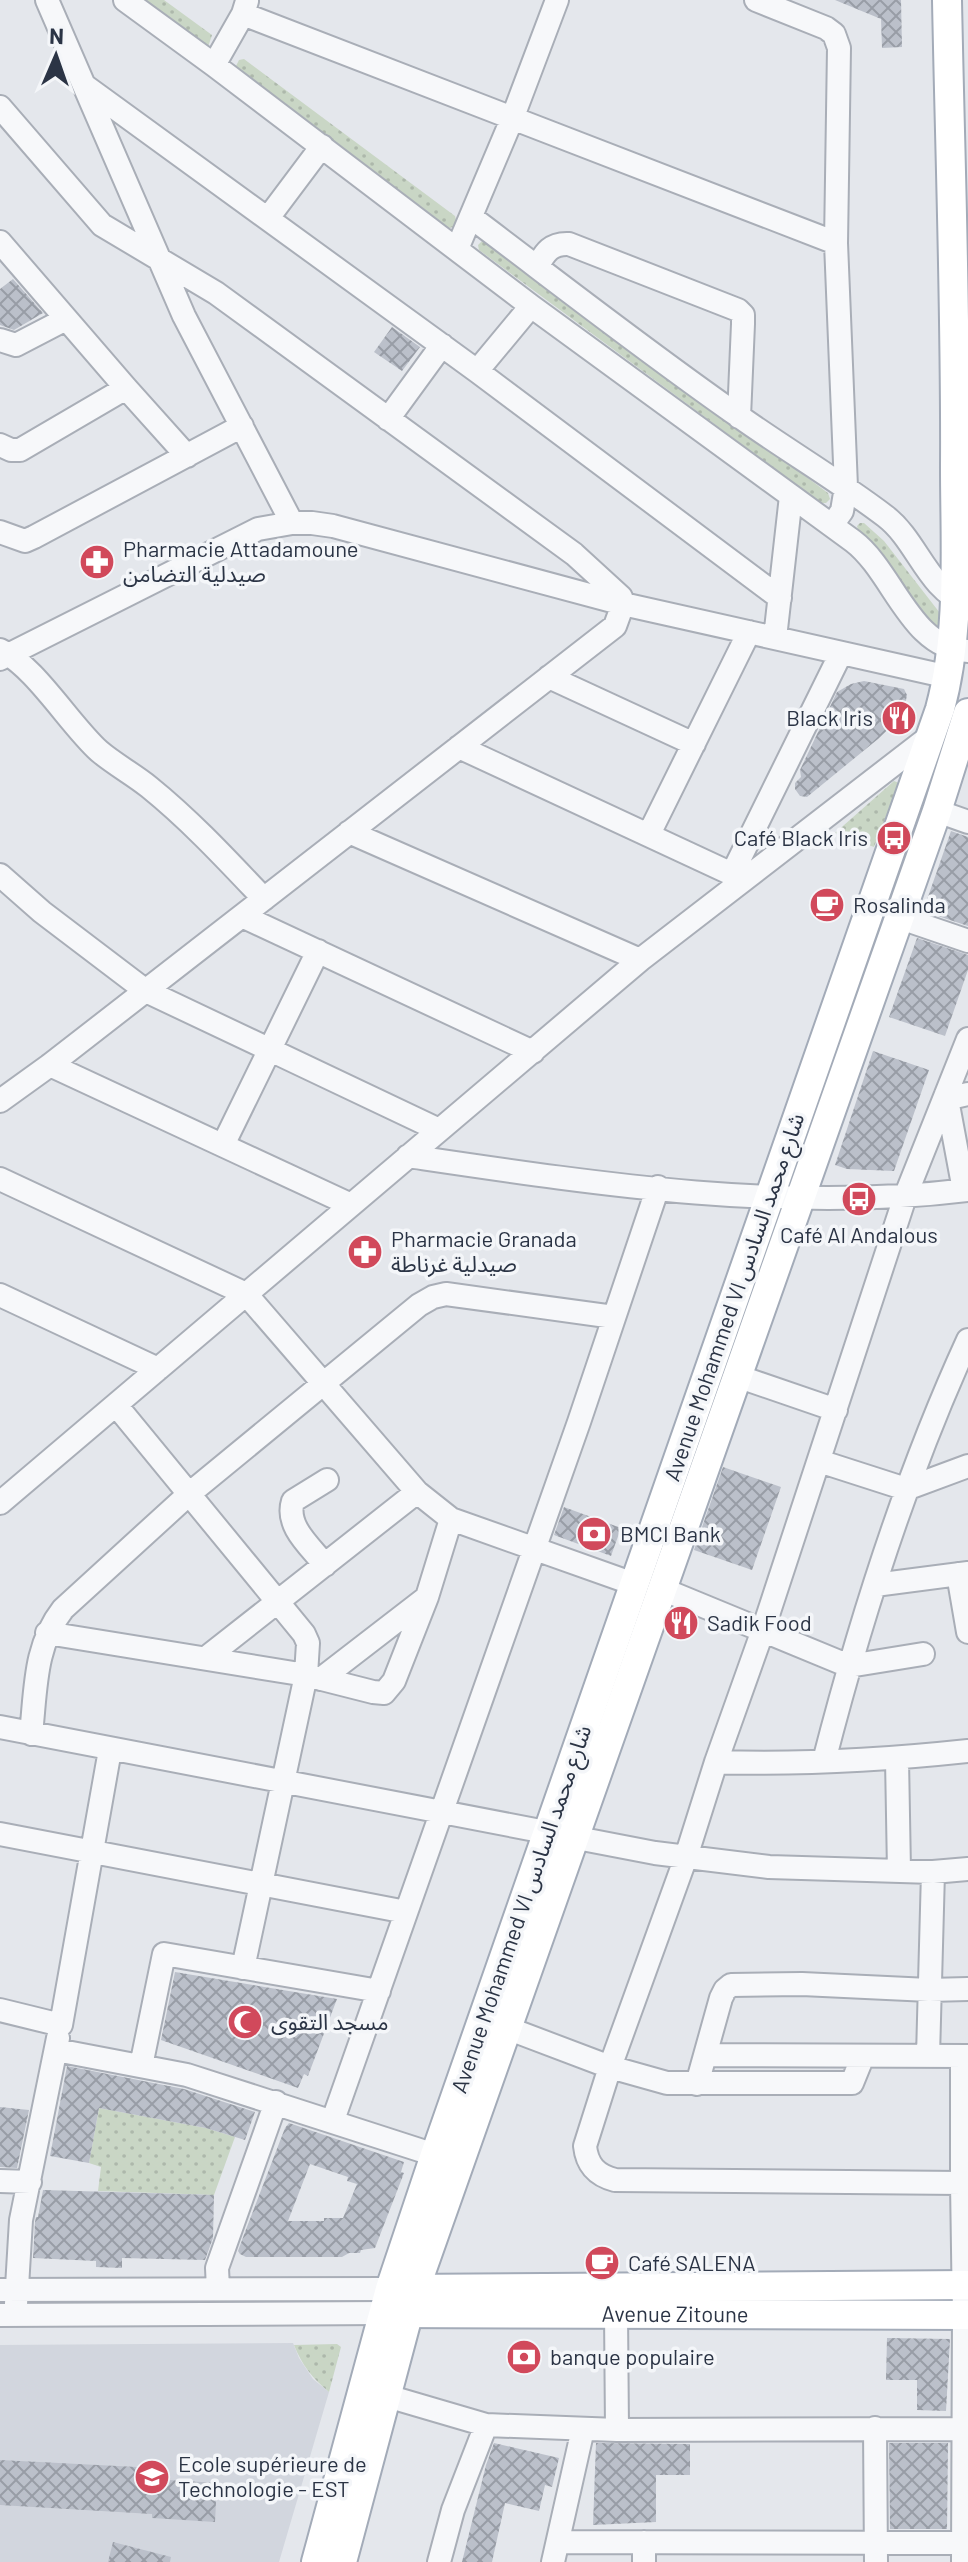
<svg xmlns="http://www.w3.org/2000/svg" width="968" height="2562" viewBox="0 0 968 2562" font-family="Barlow,'Noto Sans Arabic',sans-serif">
<defs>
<pattern id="green-dots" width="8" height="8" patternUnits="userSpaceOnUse" patternTransform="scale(2)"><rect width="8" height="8" fill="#c9d6c5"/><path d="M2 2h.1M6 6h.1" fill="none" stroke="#adb8ab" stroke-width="1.8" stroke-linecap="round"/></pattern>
<pattern id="building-cross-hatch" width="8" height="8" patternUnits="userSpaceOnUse" patternTransform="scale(2)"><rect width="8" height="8" fill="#bbc0ca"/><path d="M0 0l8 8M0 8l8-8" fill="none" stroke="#989da6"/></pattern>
</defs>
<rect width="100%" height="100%" fill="#e4e7ec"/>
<path fill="#d2d6de" d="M293,2343L299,2358L313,2379L329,2392L279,2562H0V2345Z"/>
<path fill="url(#green-dots)" d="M146,0H164L212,35L208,47Z
M244,59L455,216L456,220L453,227L449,228L236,66L239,60Z
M483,240H487L828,493L830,499L826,503H821L479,250L478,245Z
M860,523H864L884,541L943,617L938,628L935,627L871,541L858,530L857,526Z
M894,781L899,783L874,847L835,833Z
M99,2108L206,2128L235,2137L214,2195L98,2191L101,2167L89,2163Z
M337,2344L341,2347L329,2392C312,2378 302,2365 294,2345Z"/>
<path fill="url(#building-cross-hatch)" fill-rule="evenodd" d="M835,0H901L902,47L882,48L881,19Z
M13,279L43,313L14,330L0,325V289Z
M392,327L420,347L402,371L374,352Z
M864,681L904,689L907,695L903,715L878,739L807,797L800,796L795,789V783L801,777L800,770L837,692L851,684Z
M951,831L968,837V926L923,911Z
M917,938L968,955V970L945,1036L889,1017Z
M873,1051L929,1070L894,1171L847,1169L835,1165Z
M723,1467L781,1487L752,1570L694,1550Z
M564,1507L621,1528L611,1556L554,1535Z
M175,1972L337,1999L308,2076L304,2074L298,2088L161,2040Z
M67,2066L184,2089L255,2112L245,2140L206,2128L99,2108L89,2163L50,2156Z
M0,2107L29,2110L17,2168L0,2167Z
M289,2123L404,2162L401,2172L404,2173L375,2248L361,2250L360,2253H349L342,2257H246L240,2254L238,2251L245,2232L285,2128ZM310,2164L348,2177L347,2181L357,2184L343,2218H324V2221H288Z
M43,2190L214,2195L213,2238L205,2260L122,2258V2268L96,2267V2261L33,2258L35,2222L36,2217H38Z
M887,2338L950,2339L946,2411L917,2410V2380H886Z
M494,2443L559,2458L552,2487L545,2485L539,2511L505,2503L492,2562H462L486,2465Z
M596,2443L690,2444V2475H656V2522L593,2525Z
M889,2443H948L947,2529H890Z
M0,2460L137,2467V2478L217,2483L215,2522L152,2518V2514L0,2505Z
M113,2542L171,2557L170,2562H108Z"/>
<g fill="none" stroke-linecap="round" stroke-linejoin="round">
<defs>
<path id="minor" d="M47,0L184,316L292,523
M125,0L214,65L531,306L853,541C894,572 910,649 968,651
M756,0L826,28L834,34L839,48L836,243L846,487L842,511L832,525
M243,14L836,243
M214,65L243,14L247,1
M85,86L477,371L780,598
M0,107L102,225L216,293L574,554L621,597L623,604L615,626L50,1065L0,1101
M471,217C560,284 648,353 740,417C788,451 839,481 885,516C918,541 926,588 967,604
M268,218L322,146
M0,242L126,388L187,456
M457,249L512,119L557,0
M537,267C545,252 551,243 569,244L738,310L743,315V324L739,417
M0,340L16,345L66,319
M477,371L531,306
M388,419L442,345
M0,445L11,450H20L126,388
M0,532L25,541L34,537L242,426
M775,638L791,496
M0,650C34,665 70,725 99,751C114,764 133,774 149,787C191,821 227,860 264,899
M0,659L258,529L292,523H312L333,526L623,604L949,677
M549,677L694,744
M459,747L732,874L735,885
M937,811L968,822
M349,832L640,960
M649,834L749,632
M732,874L841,653
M0,875L42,912L146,991L439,1130
M242,916L533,1052
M898,917L968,941
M50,1065L349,1204
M223,1145L318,951
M408,1156C591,1183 784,1213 968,1190
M0,1179L246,1294L417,1492L451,1519L634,1584
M964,1190L946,1094L959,1096L968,1094
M0,1295L158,1369
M737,1376L836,1410
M116,1405L304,1634L308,1643L306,1675L243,1968
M819,1461L906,1489L968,1466
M0,1503L640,960L929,737
M325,1565C310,1546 285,1526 293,1501L327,1480
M958,1574L968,1632
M875,1585L968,1573
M662,1589L849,1666L923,1654
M47,1633L306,1675L373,1692L384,1693L394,1681L427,1597L451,1519
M206,1658L417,1492
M321,1679L426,1598
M0,1727L655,1853L769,1867L933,1872L968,1869
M31,1734C36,1689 34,1646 63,1609L189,1494L419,1305L433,1297L446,1294L614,1317
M897,1759L899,1871
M824,1761C861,1617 906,1475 968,1340
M716,1762C800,1765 884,1760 968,1751
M0,1834L406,1912
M0,2010L61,2025L110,1750
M507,2028L610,2067L667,2083H852L863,2056
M56,2050L187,2075L435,2155
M706,2055L968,2056
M928,2056L933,1872
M141,2066L164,1954L379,1991
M697,2084L721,1998L725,1990L731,1985L802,1984L929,1990L968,1989
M333,2120L579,1422L658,1187
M0,2181L30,2182
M962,2183V2056
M218,2289L217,2268L276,2102
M0,2290L390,2289
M16,2304L21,2220L58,2038
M616,2313L617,2430
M0,2315L384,2313
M387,2396L486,2425L617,2430L963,2429
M875,2428L876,2562
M559,2542L968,2543
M644,2542V2562
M439,2562L453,2510L486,2425
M553,2562L583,2429
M963,2562L964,2315L962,2183L615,2180C596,2175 587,2165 585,2146L610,2067L686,1857L716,1762L763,1630L905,1197L968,1039"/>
<g id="major">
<path d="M401,2289L968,2285"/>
<path id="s1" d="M393,2313L968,2315"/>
<path d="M316,2562L390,2289L435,2155L940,709C961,631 955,548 955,468C956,312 950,156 947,0"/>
<path d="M342,2562L415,2289L937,811L968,713"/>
</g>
</defs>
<use href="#minor" stroke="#a9aeb7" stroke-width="26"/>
<use href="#major" stroke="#a3abb8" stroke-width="32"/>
<use href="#minor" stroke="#f7f8fa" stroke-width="22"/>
<use href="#major" stroke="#fff" stroke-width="28"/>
</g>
<defs>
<symbol id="pharmacy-disc" viewBox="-11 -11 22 22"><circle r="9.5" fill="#d1495b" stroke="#f4f6f9"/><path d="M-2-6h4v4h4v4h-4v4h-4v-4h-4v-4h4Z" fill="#fff"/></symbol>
<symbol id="restaurant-disc" viewBox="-11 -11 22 22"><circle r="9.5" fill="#d1495b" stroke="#f4f6f9"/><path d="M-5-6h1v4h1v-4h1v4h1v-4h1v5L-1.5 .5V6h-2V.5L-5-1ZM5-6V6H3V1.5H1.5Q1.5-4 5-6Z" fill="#fff"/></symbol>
<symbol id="bus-disc" viewBox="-11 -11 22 22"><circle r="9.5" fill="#d1495b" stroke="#f4f6f9"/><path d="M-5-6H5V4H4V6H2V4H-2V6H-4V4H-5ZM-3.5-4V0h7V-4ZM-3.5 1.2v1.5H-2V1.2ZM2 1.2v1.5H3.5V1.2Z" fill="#fff"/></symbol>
<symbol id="cafe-disc" viewBox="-11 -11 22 22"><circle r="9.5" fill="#d1495b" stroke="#f4f6f9"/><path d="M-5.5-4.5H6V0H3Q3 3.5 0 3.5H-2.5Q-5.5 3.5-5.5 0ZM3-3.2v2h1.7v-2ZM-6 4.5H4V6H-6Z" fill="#fff"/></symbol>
<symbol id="bank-disc" viewBox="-11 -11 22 22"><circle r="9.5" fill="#d1495b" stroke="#f4f6f9"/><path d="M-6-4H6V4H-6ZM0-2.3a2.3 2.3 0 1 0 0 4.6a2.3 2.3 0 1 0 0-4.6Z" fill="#fff"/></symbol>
<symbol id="mosque-disc" viewBox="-11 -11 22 22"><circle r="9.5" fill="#d1495b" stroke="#f4f6f9"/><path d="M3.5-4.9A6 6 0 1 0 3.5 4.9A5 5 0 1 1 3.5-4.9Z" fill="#fff"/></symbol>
<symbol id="university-disc" viewBox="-11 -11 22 22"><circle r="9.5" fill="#d1495b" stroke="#f4f6f9"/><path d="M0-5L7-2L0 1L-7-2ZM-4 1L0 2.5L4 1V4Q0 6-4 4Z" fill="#fff"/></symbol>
</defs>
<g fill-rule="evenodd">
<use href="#pharmacy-disc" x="77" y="542" width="40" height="40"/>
<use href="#restaurant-disc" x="879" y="698" width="40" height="40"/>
<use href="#bus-disc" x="874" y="818" width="40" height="40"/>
<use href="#cafe-disc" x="807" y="885" width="40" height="40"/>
<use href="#bus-disc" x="839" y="1179" width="40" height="40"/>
<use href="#pharmacy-disc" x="345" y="1232" width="40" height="40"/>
<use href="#bank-disc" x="574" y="1514" width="40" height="40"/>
<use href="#restaurant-disc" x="661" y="1603" width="40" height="40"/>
<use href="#mosque-disc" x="225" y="2002" width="40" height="40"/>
<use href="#cafe-disc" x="582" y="2243" width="40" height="40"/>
<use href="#bank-disc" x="504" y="2337" width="40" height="40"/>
<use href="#university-disc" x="132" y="2457" width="40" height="40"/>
</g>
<g text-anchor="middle" stroke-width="7" stroke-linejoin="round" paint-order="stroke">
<g font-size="22" fill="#2b3445" stroke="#f4f6f9" text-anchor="start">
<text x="123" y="557">Pharmacie Attadamoune<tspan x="123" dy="25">صيدلية التضامن</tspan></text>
<text x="873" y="726" text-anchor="end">Black Iris</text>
<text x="868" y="846" text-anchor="end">Café Black Iris</text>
<text x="853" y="913">Rosalinda</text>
<text x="859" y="1243" text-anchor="middle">Café Al Andalous</text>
<text x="391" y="1247">Pharmacie Granada<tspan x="391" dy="25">صيدلية غرناطة</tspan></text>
<text x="620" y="1542">BMCI Bank</text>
<text x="707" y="1631">Sadik Food</text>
<text x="271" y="2030">مسجد التقوى</text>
<text x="628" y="2271">Café SALENA</text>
<text x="550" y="2365">banque populaire</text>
<text x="178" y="2472">Ecole supérieure de<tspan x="178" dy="25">Technologie - EST</tspan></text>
</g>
<g font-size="22" fill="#2b3445" stroke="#f4f6f9">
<text transform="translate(734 1297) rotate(-71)" y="8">Avenue Mohammed VI شارع محمد السادس</text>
<text transform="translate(521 1909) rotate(-71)" y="8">Avenue Mohammed VI شارع محمد السادس</text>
<text dy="8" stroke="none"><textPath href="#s1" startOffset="282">Avenue Zitoune</textPath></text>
</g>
</g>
<g transform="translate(56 56) rotate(2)" stroke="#f4f6f9" stroke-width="6" paint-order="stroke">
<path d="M0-6L14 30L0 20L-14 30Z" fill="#2b3445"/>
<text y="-12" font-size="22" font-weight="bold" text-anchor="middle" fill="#2b3445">N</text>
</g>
</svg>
